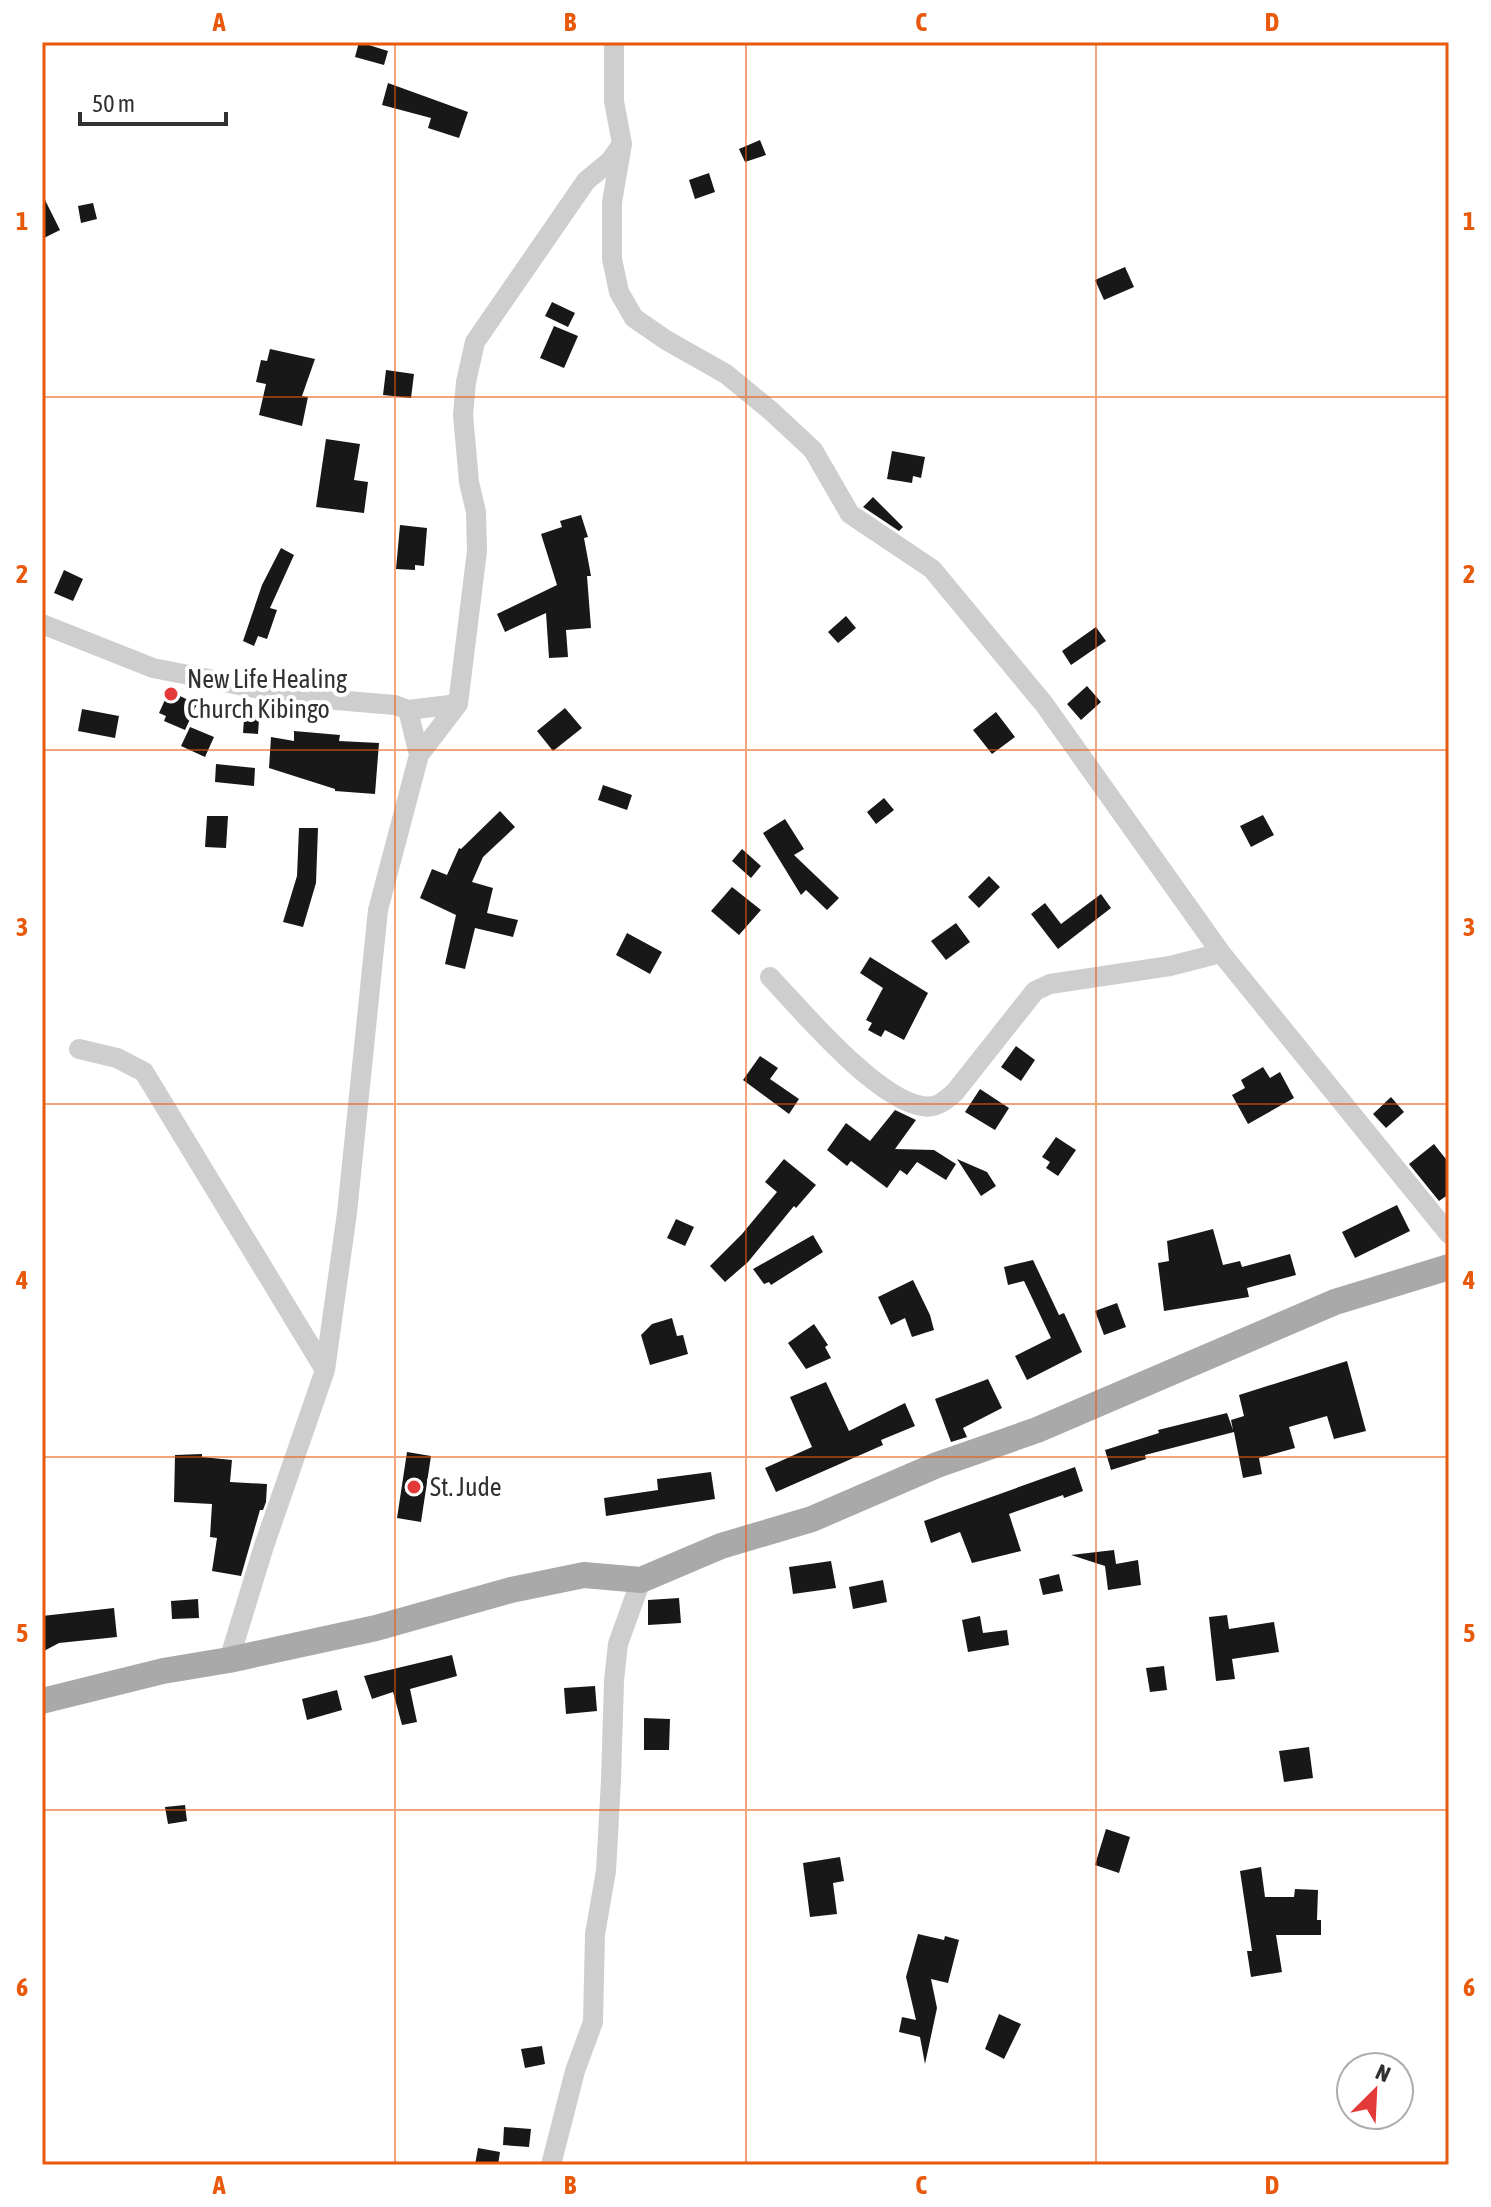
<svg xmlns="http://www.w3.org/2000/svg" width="1491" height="2207" viewBox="0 0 1491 2207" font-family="'Asap Condensed',sans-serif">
<rect width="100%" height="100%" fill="#fff"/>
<path fill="#181818" d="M359,42L388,51L384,65L355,57Z
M388,83L468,112L459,138L428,128L431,118L382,105Z
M760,140L766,155L745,162L739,149Z
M709,173L715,192L695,199L689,180Z
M42,194L60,230L42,239Z
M93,203L97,219L81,223L78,206Z
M1125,267L1134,287L1104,300L1095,280Z
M552,302L575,313L568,327L545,316Z
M554,326L578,336L564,368L540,358Z
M270,349L315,359L302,396L308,397L302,426L259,415L266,384L256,382L261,360L267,361Z
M386,370L414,374L411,398L383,395Z
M326,439L360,444L354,480L368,482L364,513L316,507Z
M892,451L925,457L921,478L913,476L912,483L887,479Z
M873,497L903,527L899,531L863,507Z
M581,515L588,537L584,538L591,576H587L591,628L566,630L568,657L549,658L546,613L505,632L497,614L557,585L541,534L562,527L560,521Z
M400,525L427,528L424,566L415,565V570L396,569Z
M281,548L294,555L270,608L277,610L267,639L258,636L254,646L243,641L262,585Z
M64,570L83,579L73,601L54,593Z
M846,616L856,628L838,643L828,632Z
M1096,627L1106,641L1071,665L1062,651Z
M1087,686L1101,702L1081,720L1067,704Z
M169,691L197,704L185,730L164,721L166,716L159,713Z
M245,705H260L258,734L243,733Z
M565,708L582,728L553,751L537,731Z
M82,709L119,716L115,738L78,731Z
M996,712L1015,737L992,754L973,730Z
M190,727L214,737L205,757L181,746Z
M294,731L340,735L339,741L379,743L375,794L335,791V789L269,768L271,737L294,741Z
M216,764L255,768L254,786L215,782Z
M603,785L632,795L627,810L598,800Z
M884,798L894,810L876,824L867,812Z
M500,811L515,827L483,857L472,882L493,888L487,913L518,920L513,937L475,928L465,969L445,964L456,915L420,898L432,869L447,875L459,848L461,849Z
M1263,815L1274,835L1251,847L1240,826Z
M207,816H228L226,848L205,847Z
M785,819L804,849L794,855L839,898L827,910L806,890L801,895L763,833Z
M299,828H318L316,883L303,927L283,922L297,876Z
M742,849L761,866L751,878L732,861Z
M989,876L1000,887L979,908L968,897Z
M732,887L761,910L739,935L711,911Z
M1101,894L1111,908L1058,949L1031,914L1045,903L1061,924Z
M956,923L970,942L946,960L931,941Z
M627,933L662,952L650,974L616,955Z
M870,957L928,993L904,1040L885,1030L881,1037L868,1030L872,1023L866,1020L883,988L860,973Z
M1016,1046L1035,1060L1021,1081L1001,1067Z
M760,1056L778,1068L770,1079L799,1099L789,1114L743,1080Z
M1263,1067L1270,1078L1280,1072L1294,1098L1248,1124L1232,1095L1245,1088L1241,1080Z
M980,1089L1009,1108L995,1130L965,1112Z
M1391,1097L1404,1112L1386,1128L1373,1114Z
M895,1110L916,1120L895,1149L934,1150L956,1164L946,1180L917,1162L907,1175L900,1170L887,1188L851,1161L847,1166L827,1150L846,1123L870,1141Z
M1056,1137L1076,1150L1058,1176L1046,1168L1050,1162L1042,1157Z
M1434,1144L1449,1163V1194L1439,1201L1409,1164Z
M784,1159L816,1185L796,1208L794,1206L748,1262L725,1282L710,1266L742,1234L777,1192L765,1182Z
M957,1159L987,1172L996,1186L981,1196Z
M1397,1205L1410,1231L1355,1258L1342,1232Z
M676,1219L694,1227L685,1246L667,1238Z
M1213,1229L1223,1265L1240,1261L1242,1267L1290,1254L1296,1275L1247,1288L1249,1297L1164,1311L1158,1263L1169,1261L1167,1241Z
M813,1235L823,1252L771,1285L769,1282L764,1284L753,1269Z
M1033,1260L1059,1315L1064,1313L1082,1352L1027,1380L1015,1356L1051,1338L1024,1281L1008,1285L1004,1267Z
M913,1280L930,1315L934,1330L912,1337L905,1318L891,1325L878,1297Z
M1117,1303L1126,1327L1104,1335L1095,1311Z
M672,1318L677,1336L683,1335L688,1354L650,1365L641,1335L652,1324Z
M814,1324L828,1345L825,1347L831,1358L806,1369L788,1343Z
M1347,1361L1366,1431L1334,1439L1327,1416L1289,1427L1295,1448L1259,1458L1262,1474L1243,1478L1234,1432L1145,1455L1146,1459L1111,1470L1105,1450L1159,1433L1158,1430L1227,1413L1233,1430L1231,1420L1244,1416L1239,1395Z
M988,1379L1002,1408L963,1428L967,1437L951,1442L935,1399Z
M826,1382L849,1431L905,1403L915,1426L881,1440L883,1445L776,1492L765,1468L812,1447L790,1397Z
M407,1452L431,1456L421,1522L397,1518Z
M202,1454V1457L232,1460L230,1482L267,1484L266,1502L263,1510H260L241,1576L212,1571L217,1538L210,1537L212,1504L174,1502L175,1455Z
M1075,1467L1083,1491L1064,1498L1063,1495L1009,1514L1021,1551L972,1563L960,1532L931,1543L924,1521Z
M711,1472L715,1499L606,1516L604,1498L658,1490L657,1479Z
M1114,1550L1116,1564L1138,1560L1141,1585L1108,1590L1105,1566L1071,1555Z
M831,1561L836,1588L793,1594L789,1567Z
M1059,1574L1063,1591L1043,1595L1039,1579Z
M883,1580L887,1602L853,1609L849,1587Z
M679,1598L681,1623L648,1625V1600Z
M198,1599L199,1618L172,1619L171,1601Z
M114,1608L117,1637L59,1643L42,1652V1616Z
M1227,1615L1229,1629L1274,1622L1279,1652L1232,1659L1235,1679L1216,1681L1209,1617Z
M980,1616L983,1633L1007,1630L1009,1645L968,1652L962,1620Z
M452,1655L457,1676L410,1689L417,1722L402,1725L393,1692L372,1699L364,1676Z
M1164,1666L1167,1690L1150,1692L1146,1668Z
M595,1686L597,1711L566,1714L564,1688Z
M337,1690L342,1710L307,1720L302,1699Z
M644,1718L670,1719L669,1750H644Z
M1309,1747L1313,1778L1284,1782L1279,1751Z
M185,1805L187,1821L168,1824L165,1807Z
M1106,1829L1130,1837L1119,1873L1095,1865Z
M840,1857L844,1881L833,1883L837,1914L810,1917L803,1863Z
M1261,1867L1265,1897H1294L1295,1889L1318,1890L1317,1920H1321V1935H1276L1282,1972L1251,1977L1247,1951H1252L1240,1871Z
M918,1934L944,1940L945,1936L959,1940L948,1983L931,1979L937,2008L925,2064L920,2037L899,2032L902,2017L916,2020L906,1977Z
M999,2014L1021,2024L1004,2059L985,2049Z
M542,2046L545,2064L525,2068L521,2049Z
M504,2127L531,2129L529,2147L503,2145Z
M478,2148L500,2152L498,2165H475Z"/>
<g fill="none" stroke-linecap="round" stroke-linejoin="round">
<path stroke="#cecece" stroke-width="20" d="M622,144L612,202V259L619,292L634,318L666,340L726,374L770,410L813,450L850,514L932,569L1044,704L1221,953L1449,1234
M42,624L153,668L300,697L395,705L408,710L419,755L378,910L347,1213L325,1370L264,1546L229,1660
M408,710L458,704L477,551L476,512L469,482L463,415L466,382L475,342L586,181L610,161L622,144L614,101V42
M419,755L458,704
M770,977C802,1011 876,1099 922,1106C936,1109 945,1101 955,1092L1035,991L1050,984L1170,966L1221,953
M79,1049L117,1058L144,1072L325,1370
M551,2165L575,2071L593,2022L595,1934L606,1871L611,1780L614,1681L618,1644L641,1580"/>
<path stroke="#a9a9a9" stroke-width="26" d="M42,1701L163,1671L229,1660L376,1628L511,1590L584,1575L641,1580L721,1546L812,1519L937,1465L1037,1430L1335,1302L1449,1267"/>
</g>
<path fill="none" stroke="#e8590c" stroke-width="2" stroke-opacity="0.55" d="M395,42V2165M746,42V2165M1096,42V2165M42,397H1449M42,750H1449M42,1104H1449M42,1457H1449M42,1810H1449"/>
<g fill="#e33938" stroke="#fff" stroke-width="3">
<circle cx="171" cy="694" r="8"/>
<circle cx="414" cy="1487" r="8"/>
</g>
<g text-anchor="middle" stroke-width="8" stroke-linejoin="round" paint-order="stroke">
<g font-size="26" fill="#313131" stroke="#fff" text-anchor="start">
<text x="187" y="688">New Life Healing<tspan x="187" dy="30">Church Kibingo</tspan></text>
<text x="430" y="1496">St. Jude</text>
</g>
</g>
<rect width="1491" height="2207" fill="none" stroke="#ffffff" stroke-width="88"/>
<g transform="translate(1375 2091) rotate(24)"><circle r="38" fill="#ffffff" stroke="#adadad" stroke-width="2"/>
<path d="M0-6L14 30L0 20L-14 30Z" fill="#e33938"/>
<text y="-12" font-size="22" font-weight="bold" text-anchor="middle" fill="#313131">N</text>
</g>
<path d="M80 112v12h146v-12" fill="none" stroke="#313131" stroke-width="4"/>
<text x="92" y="112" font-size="24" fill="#313131" stroke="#ffffff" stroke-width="6" paint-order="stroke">50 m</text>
<rect x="44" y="44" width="1403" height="2119" fill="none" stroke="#e8590c" stroke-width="3"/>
<g font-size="26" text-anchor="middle" font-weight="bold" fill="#e8590c">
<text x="219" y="31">A</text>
<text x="570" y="31">B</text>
<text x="921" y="31">C</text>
<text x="1272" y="31">D</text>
<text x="22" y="230">1</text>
<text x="1469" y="230">1</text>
<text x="22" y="583">2</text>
<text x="1469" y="583">2</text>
<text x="22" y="936">3</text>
<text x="1469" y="936">3</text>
<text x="22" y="1289">4</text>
<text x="1469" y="1289">4</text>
<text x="22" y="1642">5</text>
<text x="1469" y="1642">5</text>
<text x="22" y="1996">6</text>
<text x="1469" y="1996">6</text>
<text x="219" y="2194">A</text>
<text x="570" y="2194">B</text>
<text x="921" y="2194">C</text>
<text x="1272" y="2194">D</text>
</g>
</svg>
